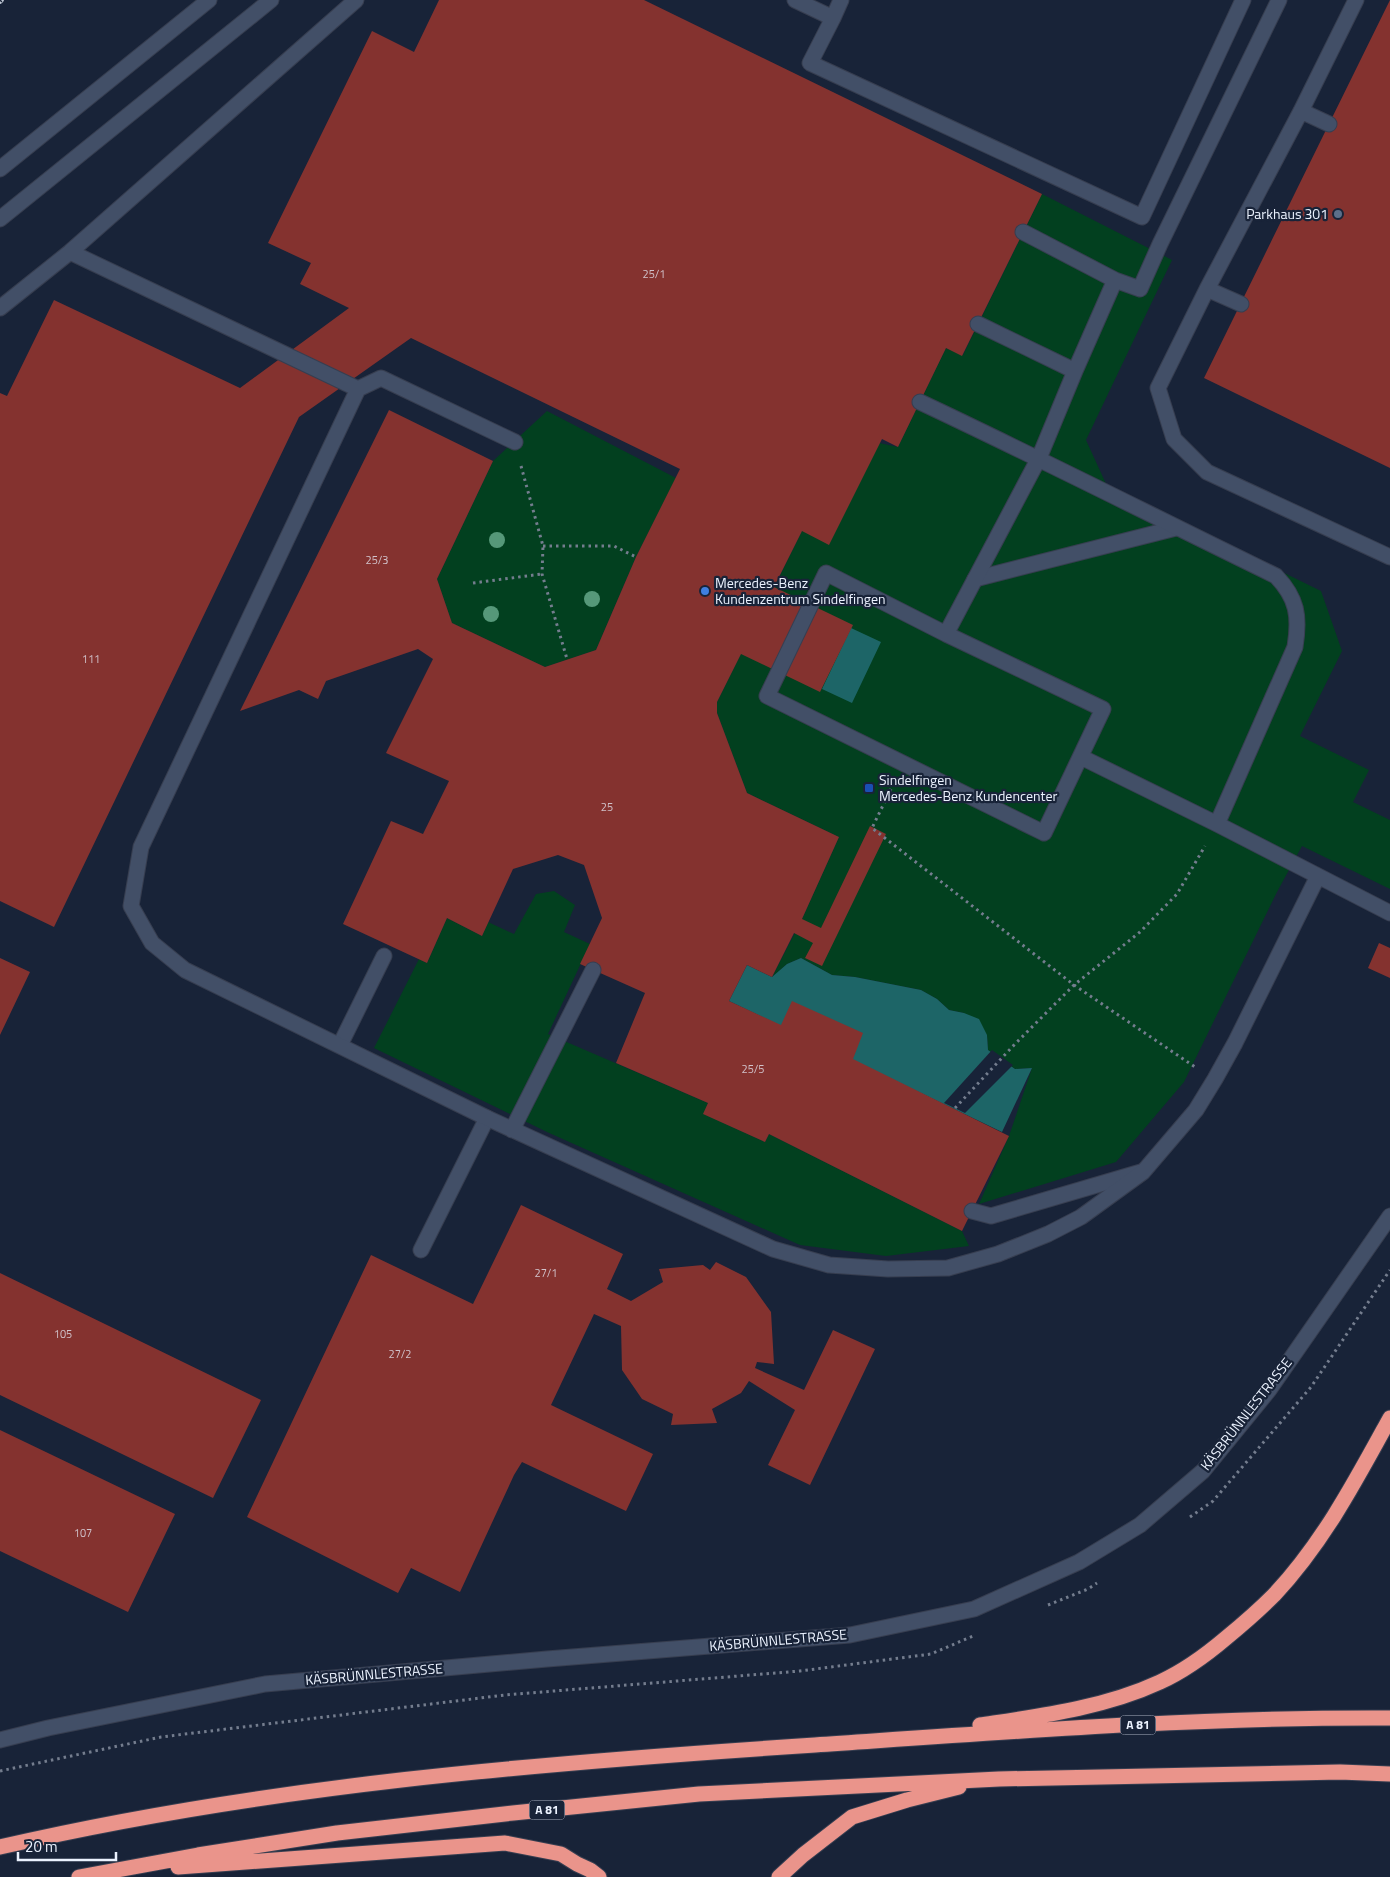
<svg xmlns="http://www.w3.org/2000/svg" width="1390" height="1877" viewBox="0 0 1390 1877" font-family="'Titillium Web',sans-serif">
<rect width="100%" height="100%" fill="#182338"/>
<path fill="#02401f" d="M1042,194L1172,260L1086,440L1107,486L1321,591L1342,651L1300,736L1369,770L1353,802L1390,820V889L1302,846L1277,892L1184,1082L1116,1162L979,1204L1009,1136L1032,1068L1015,1069L988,1050L987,1035L964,1013L949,1010L937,999L921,990L855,977L832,975L801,958L787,964L772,977L802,919L839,837L747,793L717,713V702L802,531L879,443L898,447L946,348L963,355Z
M547,411L676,478L636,557L596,650L545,667L452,623L437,579L493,461Z
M554,891L575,905L564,932L590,944L548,1034L708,1103L704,1114L765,1142L769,1134L962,1231L969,1246L886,1256L800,1245L547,1132L374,1048L419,959L427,963L447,918L482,936L488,922L514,934L536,894Z"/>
<path fill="#1d6567" d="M851,628L881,642L852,703L822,689Z
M801,958L832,975L855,977L921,990L937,999L949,1010L964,1013L979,1019L987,1035L988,1050L1015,1069L1032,1068L1002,1132L729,1001L747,965L772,977L787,964Z"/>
<path fill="#182338" d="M992,1050L1013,1065L965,1113L944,1103Z"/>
<path fill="#84322f" d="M439,0H644L1042,194L962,356L946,348L898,447L882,439L829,545L802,531L774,587L853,625L820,692L741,654L717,702V713L747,793L839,837L802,919L821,928L870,826L886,834L822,966L805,958L813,943L794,933L772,977L747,965L729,1001L781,1025L792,1001L863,1033L853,1059L1009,1136L962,1231L769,1134L765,1142L703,1114L708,1103L616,1063L645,993L580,964L602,918L584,865L558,855L513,869L482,936L447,918L427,963L343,924L391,821L423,834L449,781L386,753L433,659L418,649L326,681L318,699L299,690L240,711L389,410L493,461L437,579L452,623L545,667L596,650L636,557L680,469L411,338L299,417L54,927L0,901V393L7,396L54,300L240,388L349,308L300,284L311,263L268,243L372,31L414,52Z
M1390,0V468L1204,378Z
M1379,943L1390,948V978L1368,968Z
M0,958L30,972L0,1035Z
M521,1205L623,1254L607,1289L631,1301L663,1282L659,1269L703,1265L710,1270L716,1262L746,1277L771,1312L774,1364L757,1362L755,1368L804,1390L833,1330L875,1349L810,1485L768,1465L795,1410L749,1381L741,1393L712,1409L717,1423L671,1425L673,1414L642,1399L622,1370L621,1326L594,1314L551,1405L653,1454L626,1511L522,1462L514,1475L460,1592L411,1568L398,1593L247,1517L371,1255L473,1304Z
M0,1273L261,1400L213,1498L0,1395Z
M0,1430L175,1514L128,1612L0,1551Z"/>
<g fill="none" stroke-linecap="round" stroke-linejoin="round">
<defs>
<path id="service" d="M0,169L209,0
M0,219L271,0
M975,579L1176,528
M340,1045L384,956
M972,1211L991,1216L1141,1172
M421,1250L487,1118"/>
<path id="minor" d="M795,0L833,18L841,0
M1356,0L1301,111L1207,289L1158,388L1174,439L1207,472L1390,557
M833,18L810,63L1142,217L1243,0
M1301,111L1329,124
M70,252L358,389L381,378L515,442
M1115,280L1140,289L1160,244L1279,0
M1207,289L1241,304
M0,308L70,252L356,0
M978,324L1075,371
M358,389L141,847L131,906L152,943L185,970L487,1118L773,1249L829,1265L888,1269L948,1268L998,1254L1048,1234L1081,1217L1143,1172L1196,1110L1215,1079L1235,1043L1318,876
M920,402C1039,458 1157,518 1276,576C1297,598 1300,616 1295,647L1217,824
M826,573L946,634L1103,709L1044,833L767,696Z
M946,634L1039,458L1075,371L1115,280L1023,232
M1081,757L1217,824L1390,913
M512,1130L593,970
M0,1740L48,1728L265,1684L547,1659L850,1635L974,1609L1079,1562L1140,1525L1203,1471L1269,1390L1390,1216"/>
<path id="motorway" d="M980,1725C1040,1716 1104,1708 1160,1682C1184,1671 1206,1655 1226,1638C1243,1624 1259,1610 1274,1595C1323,1543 1356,1480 1390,1418
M0,1847C268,1785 541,1763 815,1745C1006,1732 1198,1717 1390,1718
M178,1867L505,1843L561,1854L577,1864L590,1870L599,1877
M79,1877L198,1855L337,1833L513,1813L699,1794L999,1779L1340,1772L1390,1774
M779,1877L803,1855L852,1817L907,1800L959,1787"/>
</defs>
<use href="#service" stroke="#373e50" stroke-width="17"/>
<use href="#minor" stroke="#373e50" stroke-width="17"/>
<use href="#motorway" stroke="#373e50" stroke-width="17"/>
<path stroke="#747d8e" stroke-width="3" stroke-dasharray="2.5 4" stroke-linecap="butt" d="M521,466L543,546L542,574L567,659
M543,546H614L636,557
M473,583L542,574
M891,789L872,828L1074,985L1195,1067
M955,1108L1015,1044L1074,985L1140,932L1177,894L1205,846
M1190,1517L1213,1501L1311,1387L1390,1270
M1048,1605L1088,1589L1097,1583
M0,1771L161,1737L505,1695L800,1671L931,1654L973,1636"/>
<use href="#service" stroke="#424f67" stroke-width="15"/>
<use href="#minor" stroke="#424f67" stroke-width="15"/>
<use href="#motorway" stroke="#ea948b" stroke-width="15"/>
<defs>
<path id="rail" d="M0,1L1,0"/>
</defs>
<use href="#rail" stroke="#c2cad7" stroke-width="5.5"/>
<use href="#rail" stroke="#182338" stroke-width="4" stroke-dasharray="11" stroke-linecap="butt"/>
</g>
<g fill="#569879">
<circle cx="497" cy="540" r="8"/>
<circle cx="592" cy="599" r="8"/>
<circle cx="491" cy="614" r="8"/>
</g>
<circle fill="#5c6f8a" stroke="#182338" stroke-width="2" cx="1338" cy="214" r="5"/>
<circle fill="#3f7fe0" stroke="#182338" stroke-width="2" cx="705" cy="591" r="5"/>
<rect fill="#1a4fb4" stroke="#182338" stroke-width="2" x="864" y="783" width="10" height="10" rx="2.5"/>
<g text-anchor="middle" stroke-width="4.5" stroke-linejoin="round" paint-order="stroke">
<g font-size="11" fill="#d1c2ca">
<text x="654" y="278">25/1</text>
<text x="377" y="564">25/3</text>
<text x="91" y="663">111</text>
<text x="607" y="811">25</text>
<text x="753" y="1073">25/5</text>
<text x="546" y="1277">27/1</text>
<text x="63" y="1338">105</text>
<text x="400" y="1358">27/2</text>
<text x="83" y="1537">107</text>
</g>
<g fill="#182338" stroke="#acb4c3" stroke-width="1">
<rect x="1120.5" y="1715.5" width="35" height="19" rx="4"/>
<rect x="529.5" y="1800.5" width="35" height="19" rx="4"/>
</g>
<g font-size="12" font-weight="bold" fill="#ebf2fe">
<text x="1138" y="1729">A 81</text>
<text x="547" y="1814">A 81</text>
</g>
<g font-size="14" fill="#ebf2fe" stroke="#182338" text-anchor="start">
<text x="1328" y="219" text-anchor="end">Parkhaus 301</text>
<text x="715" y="588">Mercedes-Benz<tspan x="715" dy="16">Kundenzentrum Sindelfingen</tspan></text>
<text x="879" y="785">Sindelfingen<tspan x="879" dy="16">Mercedes-Benz Kundencenter</tspan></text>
</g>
<g font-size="14" fill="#ebf2fe" stroke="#182338">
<text transform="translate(1246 1414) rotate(-52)" y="5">KÄSBRÜNNLESTRASSE</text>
<text transform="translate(778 1640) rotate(-5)" y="5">KÄSBRÜNNLESTRASSE</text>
<text transform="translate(374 1674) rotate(-5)" y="5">KÄSBRÜNNLESTRASSE</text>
</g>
</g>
<path d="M18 1852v8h98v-8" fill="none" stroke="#ebf2fe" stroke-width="2.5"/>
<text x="25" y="1852" font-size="15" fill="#ebf2fe" stroke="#182338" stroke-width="4" paint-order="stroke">20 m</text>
</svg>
